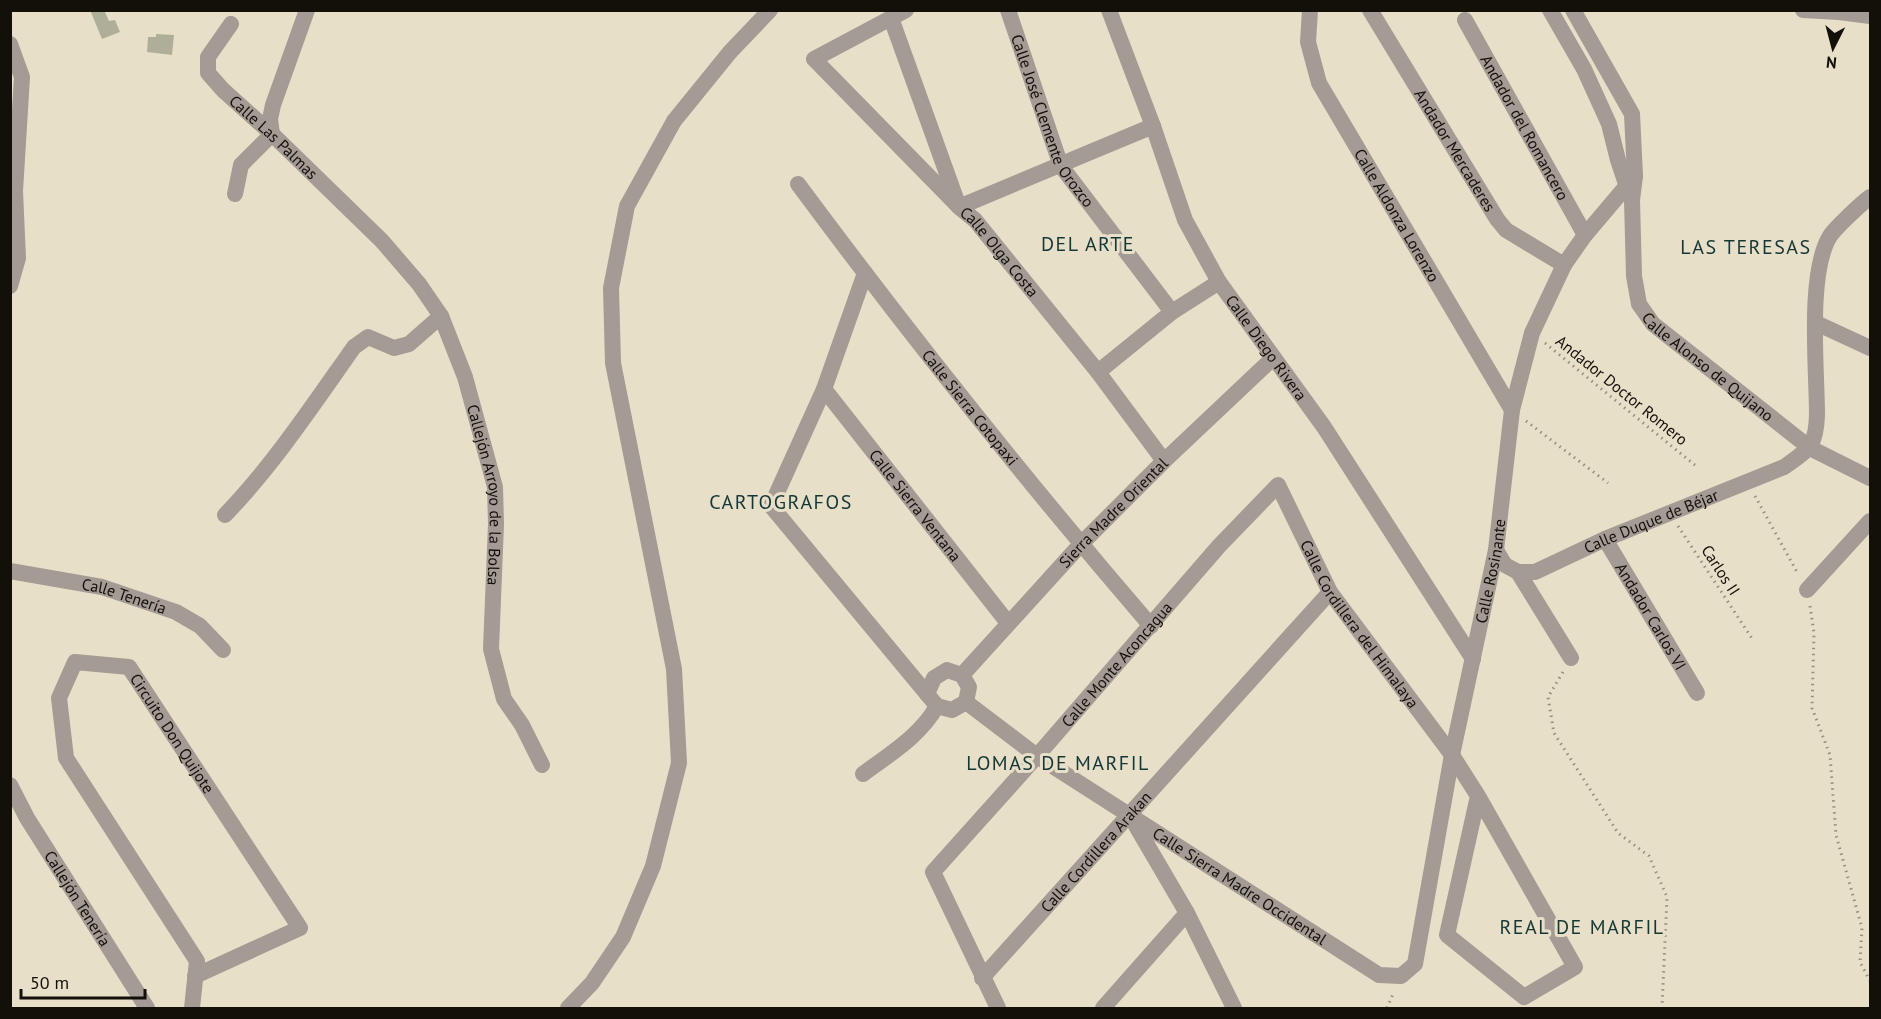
<svg xmlns="http://www.w3.org/2000/svg" width="1881" height="1019" viewBox="0 0 1881 1019" font-family="'PT Sans',sans-serif">
<rect width="100%" height="100%" fill="#e8dfc9"/>
<path fill="#afaf99" d="M90,10H104L109,21L115,20L120,32L102,39Z
M156,34L174,35L172,55L147,52L148,37H156Z"/>
<g fill="none" stroke-linecap="round" stroke-linejoin="round">
<path stroke="#968f7f" stroke-width="3" stroke-dasharray="1.5 4.5" stroke-linecap="butt" d="M1545,343L1696,466
M1526,421L1608,483
M1755,496L1798,574
M1678,526L1753,640
M1810,606L1814,633L1812,708L1830,755L1836,835L1862,928L1860,962L1870,981
M1563,672L1548,697L1554,733L1618,833L1649,856L1667,897L1662,1008
M1387,1008L1394,992"/>
<g stroke="#a39b94" stroke-width="16">
<path id="s1" d="M906,10L814,59L959,207L975,220L1098,372L1164,461"/>
<path id="s2" d="M1008,10L1061,166L1172,312"/>
<path id="s3" d="M1109,10L1153,126L1185,220L1219,282L1324,427L1473,659"/>
<path id="s4" d="M1310,10L1308,42L1319,83L1512,410"/>
<path id="s5" d="M1370,10L1497,219L1506,230L1564,265"/>
<path d="M1550,10L1584,69L1609,124L1618,160L1629,193"/>
<path id="s6" d="M1573,10L1632,114L1635,176L1632,200L1634,276L1639,304L1653,324L1810,448L1870,478"/>
<path d="M1803,10L1839,12L1870,16"/>
<path d="M891,18L959,207L1153,126"/>
<path id="s7" d="M1465,20L1585,235"/>
<path id="s8" d="M231,24L208,57V73L223,90L272,134L382,241L419,284L441,316L465,377L495,487L496,524L491,649L504,699L522,725L542,765"/>
<path d="M10,44L22,77L15,191L18,258L10,286"/>
<path id="s9" d="M798,184C910,335 1028,483 1151,626"/>
<path d="M235,194L241,165L272,134L270,119L273,105L307,10"/>
<path d="M865,273L824,389L771,506L927,694"/>
<path d="M1816,323L1870,348"/>
<path d="M1098,372L1172,312L1219,282"/>
<path id="s10" d="M824,389L1008,623"/>
<path d="M225,515C274,464 313,405 354,347L368,337L394,348L409,344L441,316"/>
<path id="s11" d="M1605,539L1697,693"/>
<path id="s12" d="M1496,550L1505,565L1518,572H1535L1605,539L1784,467C1809,449 1816,447 1817,415C1817,370 1807,273 1830,236C1836,227 1862,203 1870,197"/>
<path id="s13" d="M10,571L102,587L176,612L200,626L223,650"/>
<path d="M1518,572L1571,658"/>
<path d="M1807,590L1870,521"/>
<path d="M947,670L962,675L969,687L966,702L952,710L937,706L927,694L934,678Z"/>
<path id="s14" d="M962,675L1081,544L1164,461L1273,358"/>
<path id="s15" d="M966,702L1037,756L1379,975L1401,976L1415,964L1452,755L1496,550L1512,410L1532,333L1564,265L1585,235L1635,176"/>
<path d="M863,774C890,754 921,735 937,706"/>
<path id="s16" d="M10,785L27,818L147,1008"/>
<path d="M1132,819L1187,913L1234,1008"/>
<path id="s17" d="M982,978L1330,592"/>
<path id="s18" d="M192,1008L197,961L66,758L59,698L75,662L129,667L300,928L195,976"/>
<path d="M568,1008L592,983L623,937L653,866L679,763L674,669L613,363L611,288L627,206L674,121L730,52L770,10"/>
<path id="s19" d="M998,1008L933,872L1037,756L1219,546L1278,485L1330,592L1452,755L1478,796L1575,967L1524,997L1447,935L1478,796"/>
<path d="M1103,1008L1187,913"/>
</g>
</g>
<g text-anchor="middle" stroke-width="6" stroke-linejoin="round" paint-order="stroke">
<g font-size="16" fill="#131009" stroke="#e8dfc9">
<text dy="6" stroke="none"><textPath href="#s2" startOffset="120">Calle José Clemente Orozco</textPath></text>
<text dy="6" stroke="none"><textPath href="#s7" startOffset="123">Andador del Romancero</textPath></text>
<text dy="6" stroke="none"><textPath href="#s8" startOffset="148">Calle Las Palmas</textPath></text>
<text dy="6" stroke="none"><textPath href="#s5" startOffset="164">Andador Mercaderes</textPath></text>
<text dy="6" stroke="none"><textPath href="#s4" startOffset="228">Calle Aldonza Lorenzo</textPath></text>
<text dy="6" stroke="none"><textPath href="#s1" startOffset="372">Calle Olga Costa</textPath></text>
<text dy="6" stroke="none"><textPath href="#s3" startOffset="375">Calle Diego Rivera</textPath></text>
<text dy="6" stroke="none"><textPath href="#s6" startOffset="404">Calle Alonso de Quijano</textPath></text>
<text transform="translate(1622 390) rotate(39)" y="6">Andador Doctor Romero</text>
<text dy="6" stroke="none"><textPath href="#s9" startOffset="282">Calle Sierra Cotopaxi</textPath></text>
<text dy="6" stroke="none"><textPath href="#s8" startOffset="580">Callejón Arroyo de la Bolsa</textPath></text>
<text dy="6" stroke="none"><textPath href="#s10" startOffset="148">Calle Sierra Ventana</textPath></text>
<text dy="6" stroke="none"><textPath href="#s14" startOffset="222">Sierra Madre Oriental</textPath></text>
<text dy="6" stroke="none"><textPath href="#s12" startOffset="176">Calle Duque de Béjar</textPath></text>
<text transform="translate(1721 570) rotate(57)" y="6">Carlos II</text>
<text dy="6" stroke="none"><textPath href="#s15" startOffset="936">Calle Rosinante</textPath></text>
<text dy="6" stroke="none"><textPath href="#s13" startOffset="117">Calle Tenería</textPath></text>
<text dy="6" stroke="none"><textPath href="#s11" startOffset="90">Andador Carlos VI</textPath></text>
<text dy="6" stroke="none"><textPath href="#s19" startOffset="831">Calle Cordillera del Himalaya</textPath></text>
<text dy="6" stroke="none"><textPath href="#s19" startOffset="428">Calle Monte Aconcagua</textPath></text>
<text dy="6" stroke="none"><textPath href="#s18" startOffset="522">Circuito Don Quijote</textPath></text>
<text dy="6" stroke="none"><textPath href="#s17" startOffset="170">Calle Cordillera Arakan</textPath></text>
<text dy="6" stroke="none"><textPath href="#s15" startOffset="330">Calle Sierra Madre Occidental</textPath></text>
<text dy="6" stroke="none"><textPath href="#s16" startOffset="132">Callejón Tenería</textPath></text>
</g>
<g font-size="20" letter-spacing="1.5" fill="#143736" stroke="#e8dfc9">
<text x="1088" y="251">DEL ARTE</text>
<text x="1746" y="254">LAS TERESAS</text>
<text x="781" y="509">CARTOGRAFOS</text>
<text x="1058" y="770">LOMAS DE MARFIL</text>
<text x="1582" y="934">REAL DE MARFIL</text>
</g>
</g>
<rect width="1881" height="1019" fill="none" stroke="#131009" stroke-width="24"/>
<g transform="translate(1833 48) rotate(186)" stroke="#e8dfc9" stroke-width="4.5" paint-order="stroke">
<path d="M0-4.5L10 22L0 15L-10 22Z" fill="#131009"/>
<text y="-9" font-size="16" font-weight="bold" text-anchor="middle" fill="#131009">N</text>
</g>
<path d="M21 989v9h124v-9" fill="none" stroke="#131009" stroke-width="3"/>
<text x="30" y="989" font-size="18" fill="#131009" stroke="#e8dfc9" stroke-width="4.5" paint-order="stroke">50 m</text>
</svg>
